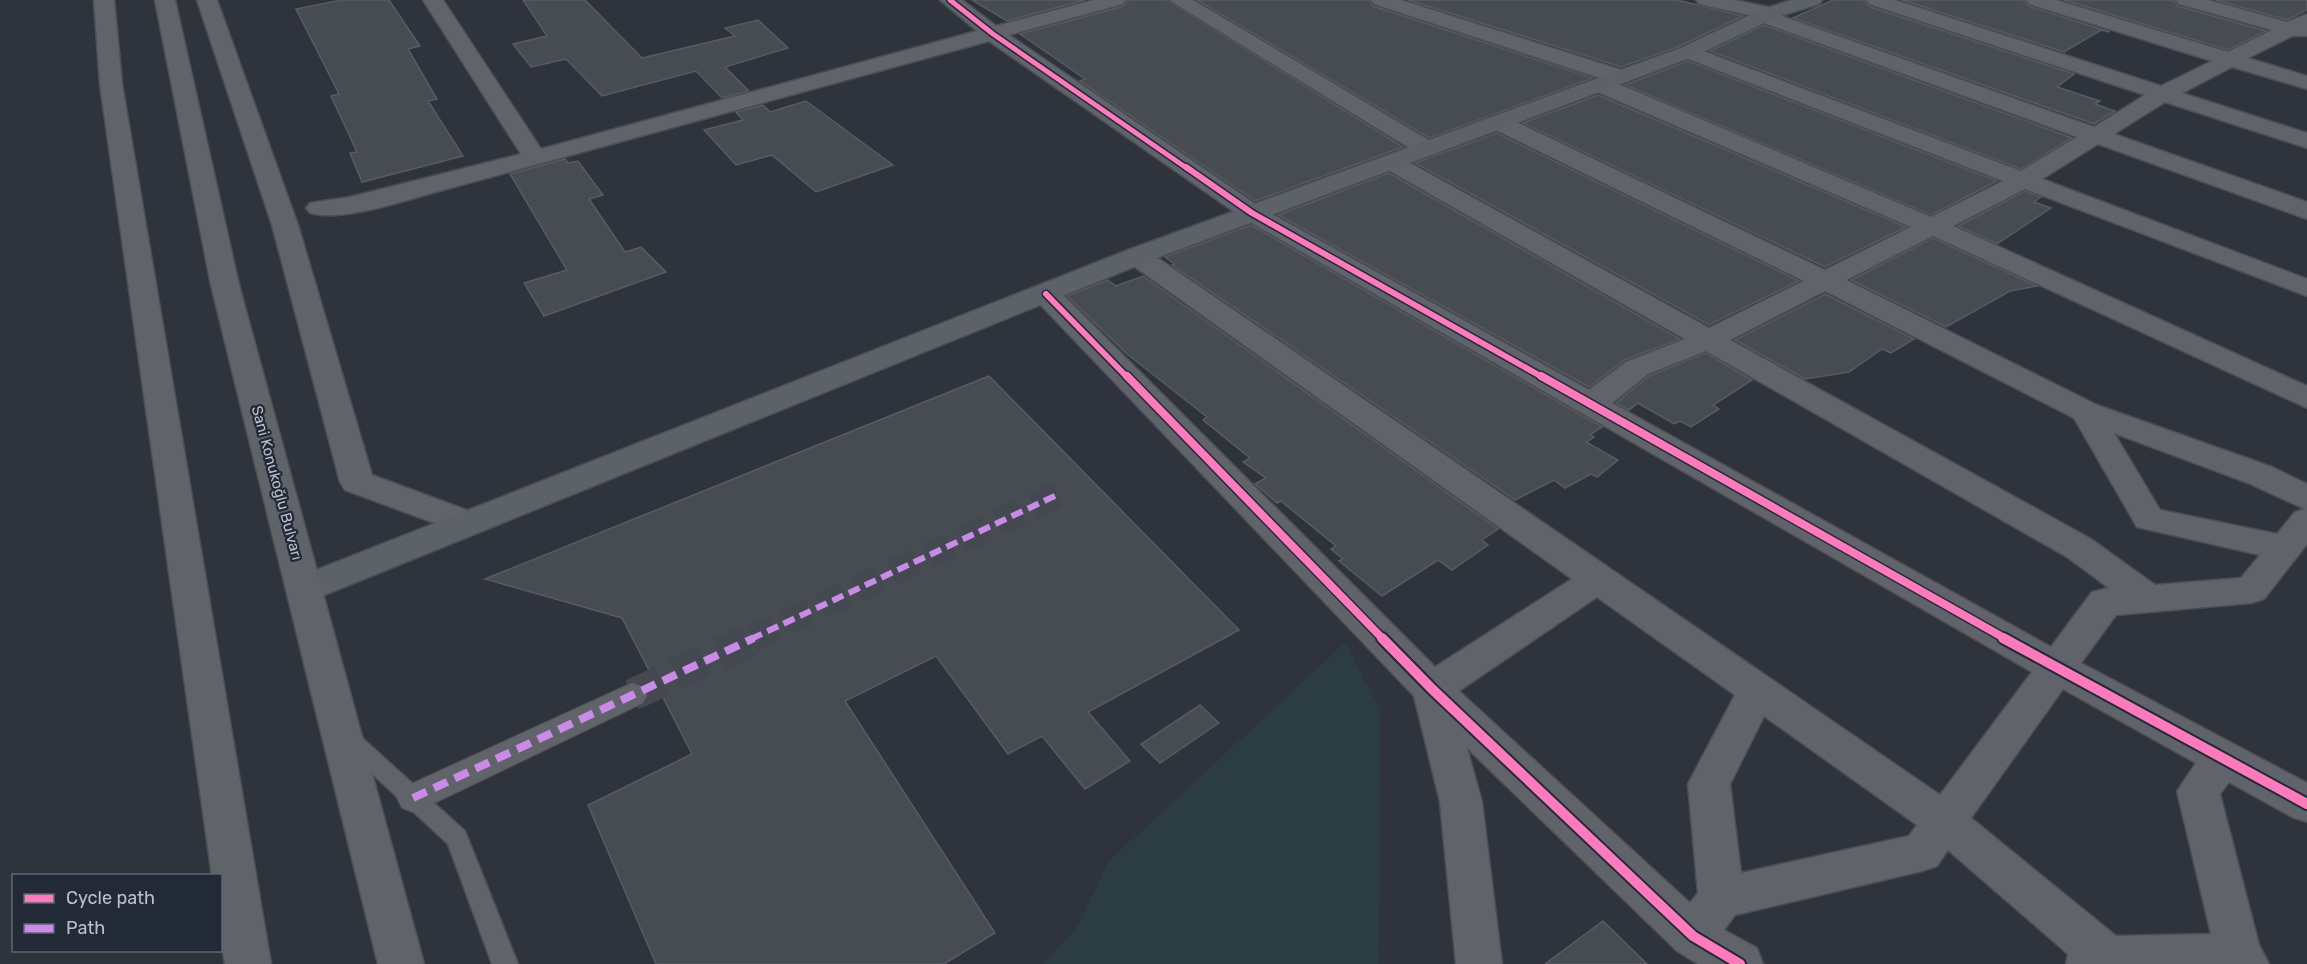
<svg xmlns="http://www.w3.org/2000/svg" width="2307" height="964" viewBox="0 0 2307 964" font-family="Rubik,sans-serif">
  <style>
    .green { fill: #2c3d42 }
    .building { fill: #474b52; stroke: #585b63; stroke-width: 1.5 }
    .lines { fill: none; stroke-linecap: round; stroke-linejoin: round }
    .pedestrian-tunnel-far1 { stroke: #444851; stroke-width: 26; stroke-dasharray: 26 13; stroke-linecap: butt }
    .pedestrian-tunnel { stroke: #444851; stroke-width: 32; stroke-dasharray: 32 16; stroke-linecap: butt }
    .service-casing { stroke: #4b4e55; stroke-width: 3 }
    .pedestrian-casing { stroke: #4b4e55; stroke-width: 2 }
    .minor-casing { stroke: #4b4e55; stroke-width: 3 }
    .tertiary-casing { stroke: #4b4e55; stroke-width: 3 }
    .secondary-casing { stroke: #4b4e55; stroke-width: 3 }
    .trunk-casing { stroke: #4c5057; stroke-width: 3 }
    .service { fill: #60636a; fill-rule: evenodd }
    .pedestrian { fill: #60636a; fill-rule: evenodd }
    .minor { fill: #60636a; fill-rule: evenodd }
    .tertiary { fill: #60636a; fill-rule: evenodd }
    .secondary { fill: #5d6168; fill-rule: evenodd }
    .trunk { fill: #606367; fill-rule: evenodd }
    .quiet-far1 { stroke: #ca8be6; stroke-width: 6; stroke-dasharray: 12 6; stroke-linecap: butt }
    .quiet { stroke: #ca8be6; stroke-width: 8; stroke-dasharray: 15 8; stroke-linecap: butt }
    .cycleway-far3-casing { stroke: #222937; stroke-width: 8 }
    .cycleway-far2-casing { stroke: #222937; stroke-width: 9 }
    .cycleway-far1-casing { stroke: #222937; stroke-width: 11 }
    .cycleway-casing { stroke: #222937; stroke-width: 14 }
    .cycleway-far3 { stroke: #fd7abc; stroke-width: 5 }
    .cycleway-far2 { stroke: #fd7abc; stroke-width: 6 }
    .cycleway-far1 { stroke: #fd7abc; stroke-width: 8 }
    .cycleway { stroke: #fd7abc; stroke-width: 10 }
    .labels { text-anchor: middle; stroke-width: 4.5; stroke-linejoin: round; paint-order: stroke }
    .street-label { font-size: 15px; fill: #bbc0cb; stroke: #222937 }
  </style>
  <rect width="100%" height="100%" fill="#2f333c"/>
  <polygon class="green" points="1345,643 1380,709 1379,964 1043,964 1078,926 1109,861"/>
  <g class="building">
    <polygon points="342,0 389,0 420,46 408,49 437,99 428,101 463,156 362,182 350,153 357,152 331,96 339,94 296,9"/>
    <polygon points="523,0 585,0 642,58 735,36 725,28 758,20 788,48 725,67 749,91 722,98 696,71 602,96 566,59 531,67 513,44 547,36"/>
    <polygon points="972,0 1085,0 1007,21"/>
    <polygon points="1128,0 1167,0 1403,147 1255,201 1080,81 1085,79 1020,34 1124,6"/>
    <polygon points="1197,0 1369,0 1373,6 1593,78 1429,138"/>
    <polygon points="1408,0 1677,0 1743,16 1680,46 1621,67"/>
    <polygon points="1833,0 1864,0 1868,6 2074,74 2057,87 2100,101 2095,104 2115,111 2094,124 1793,18"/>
    <polygon points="1902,0 2024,0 2028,6 2110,32 2101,30 2064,52"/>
    <polygon points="2064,0 2174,0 2178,6 2266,31 2228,50"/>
    <polygon points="2216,0 2307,0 2307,10 2287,20"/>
    <polygon points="1764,25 2072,138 2021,169 1710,51"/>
    <polygon points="1688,61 1997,181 1931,215 1625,85"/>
    <polygon points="1598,95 1906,227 1825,267 1523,123"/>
    <polygon points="806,101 893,165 816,192 772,155 736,165 704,130 743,120 736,112 763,105 770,112"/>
    <polygon points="1497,133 1799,281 1709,325 1415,163"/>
    <polygon points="565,159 568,163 578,161 603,195 589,199 625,252 641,247 666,272 544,316 524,283 567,270 510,174"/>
    <polygon points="1389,173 1680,339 1625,360 1589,387 1278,215"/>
    <polygon points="2025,191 2041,197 2034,202 2051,208 1997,244 1958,226"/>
    <polygon points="1251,225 1602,427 1590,435 1594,437 1586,442 1618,460 1597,477 1591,474 1565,488 1554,480 1515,500 1172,265 1174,264 1165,257"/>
    <polygon points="1933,238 2037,286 2010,291 1946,327 1851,280"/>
    <polygon points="1143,276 1498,529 1482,540 1488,545 1452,570 1438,560 1382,596 1339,561 1343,559 1331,549 1336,546 1281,501 1277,503 1255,484 1266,478 1243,462 1250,458 1203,420 1207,417 1127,354 1067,296 1108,280 1116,286"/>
    <polygon points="1825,294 1914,339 1891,353 1882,349 1849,372 1805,379 1735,340"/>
    <polygon points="1706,353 1752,380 1713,405 1719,409 1691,427 1680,421 1674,424 1638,403 1629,410 1616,403 1649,376"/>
    <polygon points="989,376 1239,630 1088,712 1130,761 1085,789 1042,736 1008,754 936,656 845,701 995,933 944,964 656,964 588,805 692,754 622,618 485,579"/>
    <polygon points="1200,705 1219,723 1160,763 1141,744"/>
    <polygon points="1603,921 1647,964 1545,964"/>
  </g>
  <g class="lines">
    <polyline class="pedestrian-tunnel-far1" points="751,639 1059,494"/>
    <polyline class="pedestrian-tunnel" points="632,695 754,638"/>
    <g class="service-casing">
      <polygon id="service" points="350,731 358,734 465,831 518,964 492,964 448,844 342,746 339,740 342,734"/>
    </g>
    <g class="pedestrian-casing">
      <polygon id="pedestrian" points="632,683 643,687 647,695 643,703 424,808 413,812 402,808 397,798 402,788"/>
    </g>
    <g class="minor-casing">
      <g id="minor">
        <polygon points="197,0 217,0 298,225 372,475 480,515 485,523 480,531 468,535 456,531 345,490 340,482 272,225"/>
        <path d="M423,0H443L541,149L977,31L940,0H962L996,26L1094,0H1126L1123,4L1009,35L1261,208L1589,390L1626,362L1685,339L1383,167L1379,162L1383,157L1391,155L1399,157L1709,328L1804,281L1490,127L1487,122L1490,117H1506L1825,270L1911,227L1593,90L1590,85L1593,80H1609L1931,217L2003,181L1681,56L1678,52L1681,48H1695L2021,171L2077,137L1756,20L1753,16L1699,4L1696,0H1735L1777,9L1779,15L2094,127L2145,95L1869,4L1866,0H1895L2161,86L2212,61L2029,4L2026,0H2056L2228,52L2272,30L2179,4L2176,0H2208L2287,22L2307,14V36H2292L2248,58L2307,76V89L2232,67L2182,93L2307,133V148L2165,102L2114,134L2307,202V219L2098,144L2042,179L2307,279V296L2025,189L1953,226L2307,386V408L1933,236L1846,280L2097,405L2272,467L2307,484V544L2264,599L2251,603L2116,615L2081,663L2307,783V822L2292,817L2229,782L2220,794L2259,945L2269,964H2066L2068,954L1948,850L1937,866L1922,871L1735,915L1724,930L1757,948L1763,964H1698L1677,951L1467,748L1482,802L1502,964H1456L1440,802L1414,696L1036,300L1032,294L1036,288L1046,286L1056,288L1435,667L1572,579L1128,262L1124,256L1128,250L1137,248L1146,250L1940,795L2032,672L1243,218L989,41L436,192C402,201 344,222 310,213L306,208L310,203L350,197L521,154ZM1825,291L2074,418L2137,527L2260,555L2241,578L2155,585L2091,539L1730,340ZM1706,351L2067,557L2109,588L2092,592L2051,647L1612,403L1648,374ZM2114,433L2248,483L2305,509L2295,512L2277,534L2160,510ZM1597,597L1735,695L1688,784L1698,893L1690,903L1459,691ZM2063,689L2196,763L2177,791L2211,934L2116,936L1971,818ZM1764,716L1917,825L1909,836L1741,873L1730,784Z"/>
        <polygon points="1371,0 1401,0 1628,72 1631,77 1628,82 1612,82 1374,4"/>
      </g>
    </g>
    <g class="tertiary-casing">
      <polygon id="tertiary" points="1169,0 1193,0 1435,144 1439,149 1435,154 1419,154"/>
    </g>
    <g class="secondary-casing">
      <polygon id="secondary" points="1792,0 1822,0 1819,4 1777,17 1695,56 1146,262 317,598 304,602 291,598 286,589 291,580 1128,250 1681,48 1763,9"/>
    </g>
    <g class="trunk-casing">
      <g id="trunk">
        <polygon points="94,0 114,0 122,84 271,964 225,964 220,935 220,876 212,876 100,84"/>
        <polygon points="155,0 175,0 239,285 424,964 378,964 211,285"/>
      </g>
    </g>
    <use href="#service" class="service"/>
    <use href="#pedestrian" class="pedestrian"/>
    <use href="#minor" class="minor"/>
    <use href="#tertiary" class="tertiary"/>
    <use href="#secondary" class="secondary"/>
    <use href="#trunk" class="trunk"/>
    <polyline class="quiet-far1" points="751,639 1059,494"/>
    <polyline class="quiet" points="413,798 754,638"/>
    <g class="cycleway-far3-casing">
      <polyline id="cycleway-far3" points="950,0 993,34 1188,169"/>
    </g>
    <g class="cycleway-far2-casing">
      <g id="cycleway-far2">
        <polyline points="1186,167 1252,213 1544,378"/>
        <polyline points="1046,294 1128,378"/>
      </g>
    </g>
    <g class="cycleway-far1-casing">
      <g id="cycleway-far1">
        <polyline points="1127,376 1383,639"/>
        <polyline points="1541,376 2006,639"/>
      </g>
    </g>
    <g class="cycleway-casing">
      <g id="cycleway">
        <polyline points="1382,638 1432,689 1693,936 1740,964"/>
        <polyline points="2003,638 2307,804"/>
      </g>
    </g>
    <use href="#cycleway-far3" class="cycleway-far3"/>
    <use href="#cycleway-far2" class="cycleway-far2"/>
    <use href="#cycleway-far1" class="cycleway-far1"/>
    <use href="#cycleway" class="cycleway"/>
  </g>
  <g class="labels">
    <g class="street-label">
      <text transform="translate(277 483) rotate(75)" y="5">Sani Konukoğlu Bulvarı</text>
    </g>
  </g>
  <rect x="12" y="874" width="210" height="78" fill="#222937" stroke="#5f6572" stroke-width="1.5"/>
  <rect x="24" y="894" width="30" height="9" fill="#fd7abc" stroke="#5f6572" stroke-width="1.5"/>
  <text x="66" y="904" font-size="18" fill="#bbc0cb">Cycle path</text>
  <rect x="24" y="924" width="30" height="9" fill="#ca8be6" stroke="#5f6572" stroke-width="1.5"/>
  <text x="66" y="934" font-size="18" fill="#bbc0cb">Path</text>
</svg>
